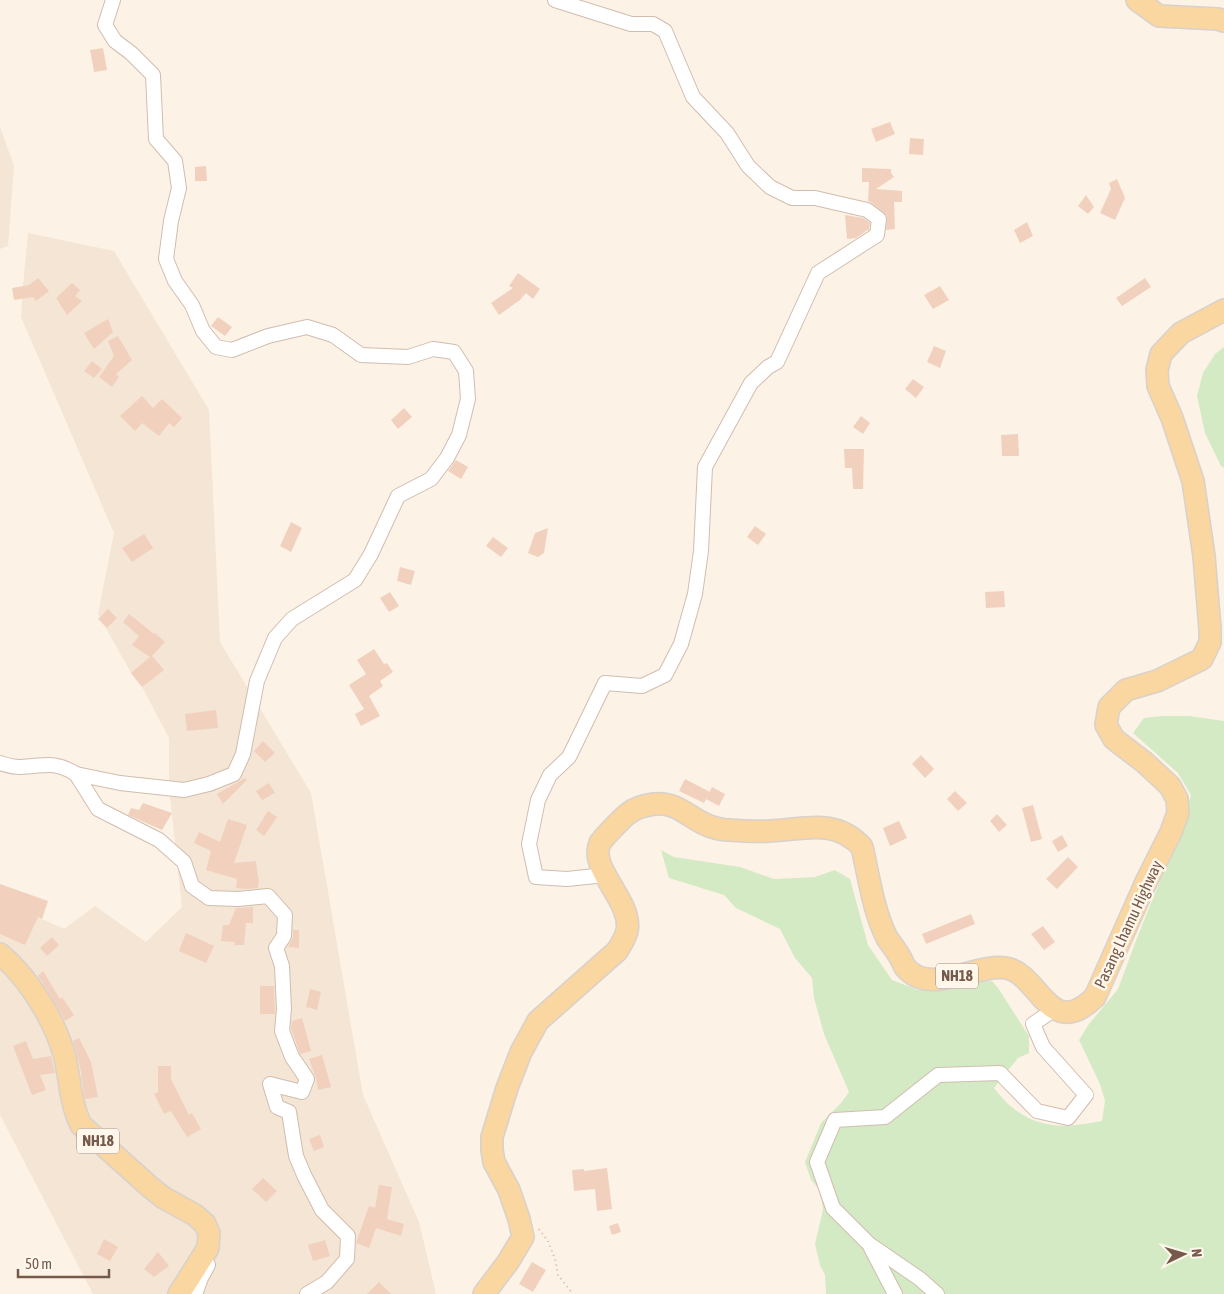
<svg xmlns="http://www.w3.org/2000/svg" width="1224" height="1294" viewBox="0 0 1224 1294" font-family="'Asap Condensed',sans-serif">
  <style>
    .residential { fill: #f4e5d4 }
    .green { fill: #d4eac4 }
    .building { fill: #f1d1be }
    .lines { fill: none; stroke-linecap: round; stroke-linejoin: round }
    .street-casing { stroke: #d0bdaf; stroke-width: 16 }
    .primary-casing { stroke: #d8d1cd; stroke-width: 24 }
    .path { stroke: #d6b4a1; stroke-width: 2; stroke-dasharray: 1 4; stroke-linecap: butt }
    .street { stroke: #fff; stroke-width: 14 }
    .primary { stroke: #fad6a0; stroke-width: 21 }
    .labels { text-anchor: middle; stroke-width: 5; stroke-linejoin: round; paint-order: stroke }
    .shield { fill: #fff7ec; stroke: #9e887b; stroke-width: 1 }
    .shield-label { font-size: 15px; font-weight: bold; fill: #75594b }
    .street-label { font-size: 16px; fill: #75594b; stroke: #fff7ec }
  </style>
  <rect width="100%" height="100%" fill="#fcf3e6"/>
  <g class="residential">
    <polygon points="0,127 14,166 8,246 0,249"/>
    <polygon points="28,233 114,251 209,410 220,642 311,793 363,1095 419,1222 436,1294 93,1294 0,1115 0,905 42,919 64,929 95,906 146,942 182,907 169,788 169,738 142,687 131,673 98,614 114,533 21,317 23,286"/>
  </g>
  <g class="green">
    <polygon points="1224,347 1224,468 1221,466 1205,433 1197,396 1203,373 1215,354"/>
    <path d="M1162,716H1189L1224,721V1294H826L825,1275L820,1265L815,1244L823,1210L820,1190L811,1180L805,1162L821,1123L841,1103L849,1092L824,1034L814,998L812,978L795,958L780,929L736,908L724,895L669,878L661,850L674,857L740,867L774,879L815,877L835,870L850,879L868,945L892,980L918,990H950L977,980L992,981L998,988L1029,1036V1053L1018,1058L994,1088C1000,1095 1006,1103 1013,1108C1042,1131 1068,1127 1102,1121L1105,1101L1100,1084L1079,1040L1089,1024L1118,989L1137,938L1181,828L1191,795L1178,773L1133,733L1144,718Z"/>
  </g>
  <g class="building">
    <polygon points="103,48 107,70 94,72 90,50"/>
    <polygon points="890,122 895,134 876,142 871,129"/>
    <polygon points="910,138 924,139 923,155 909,154"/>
    <polygon points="206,166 207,181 195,181 195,167"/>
    <polygon points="862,168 891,169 891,173 894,177 876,189 902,191 902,202 894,202 895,229 886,230 887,215 872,203 868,201 869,182 862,182"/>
    <polygon points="1117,179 1125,198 1115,220 1100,213 1111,189 1109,183"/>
    <polygon points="1086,195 1094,207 1088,214 1078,206"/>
    <polygon points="845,215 863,218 870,223 869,230 865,231 865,232 856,238 847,239"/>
    <polygon points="1027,222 1033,236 1020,243 1014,230"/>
    <polygon points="518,273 540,289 533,299 526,293 520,300 499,315 491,303 513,288 509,286"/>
    <polygon points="38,278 49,291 36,301 33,297 14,300 12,288 29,285"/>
    <polygon points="1145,278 1151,287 1122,306 1116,298"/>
    <polygon points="72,283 80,290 75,296 82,301 67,315 56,298"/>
    <polygon points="940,286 949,300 933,309 924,295"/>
    <polygon points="218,317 232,327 225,336 211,326"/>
    <polygon points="108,319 113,332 94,349 84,333"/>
    <polygon points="118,336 132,360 116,374 119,377 112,387 99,377 114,356 108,341"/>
    <polygon points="934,346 946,351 940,368 927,362"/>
    <polygon points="92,361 102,369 94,378 84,371"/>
    <polygon points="913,379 924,387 916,398 905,389"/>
    <polygon points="142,396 153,408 162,399 182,418 174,427 169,423 159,436 142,423 135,431 120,416"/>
    <polygon points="404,408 412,417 398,429 391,420"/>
    <polygon points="861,416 870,423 863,434 853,427"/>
    <polygon points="1018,434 1019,456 1002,456 1001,435"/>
    <polygon points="844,449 864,449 863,489 853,489 852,468 845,468"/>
    <polygon points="456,460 468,467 461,479 448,471"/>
    <polygon points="291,522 302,528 291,552 280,546"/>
    <polygon points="755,526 766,534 758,545 747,537"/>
    <polygon points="548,528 544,553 538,557 528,553 535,533"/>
    <polygon points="144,534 153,548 132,562 122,548"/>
    <polygon points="493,537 508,548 501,557 486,546"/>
    <polygon points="400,567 415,571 411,585 397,581"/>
    <polygon points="1004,591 1005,607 986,608 985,592"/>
    <polygon points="390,592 399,606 389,612 380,598"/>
    <polygon points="108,609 117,618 107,628 98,619"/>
    <polygon points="129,614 154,634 155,633 165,642 152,656 164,670 142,687 131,673 150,657 132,645 139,636 123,622"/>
    <polygon points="374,649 384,664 387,663 393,672 380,681 383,686 369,696 380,716 361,726 355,714 364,709 349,685 366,674 357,660"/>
    <polygon points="216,710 218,728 187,731 185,714"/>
    <polygon points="263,741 275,753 265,762 254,751"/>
    <polygon points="921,755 934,769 925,778 912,764"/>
    <polygon points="245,778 247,780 223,804 217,794"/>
    <polygon points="685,779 710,792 704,803 679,791"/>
    <polygon points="269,783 275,793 262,800 256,791"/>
    <polygon points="712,787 725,794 719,806 706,799"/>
    <polygon points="955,791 967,803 958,811 947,799"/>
    <polygon points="143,803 172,813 162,830 128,815 131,808 139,810"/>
    <polygon points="1033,805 1042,839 1031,842 1022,808"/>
    <polygon points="268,811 277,817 264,836 256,830"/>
    <polygon points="997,814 1007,825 999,832 990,821"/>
    <polygon points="228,819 247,825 234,863 256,861 258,878 259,878 258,888 245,889 236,888 237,879 206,870 211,851 194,843 199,832 220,842"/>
    <polygon points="899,821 907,838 890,846 883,828"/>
    <polygon points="1062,835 1068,846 1058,852 1052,841"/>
    <polygon points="1068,857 1078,867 1057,889 1046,879"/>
    <polygon points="0,884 48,901 42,919 38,917 25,945 0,934"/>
    <polygon points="253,907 253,923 246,923 244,945 234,945 235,942 221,941 223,925 229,925 236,908"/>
    <polygon points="971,914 975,924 926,944 922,934"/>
    <polygon points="1043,926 1055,942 1044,950 1031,934"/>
    <polygon points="293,930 299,930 299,948 288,947 293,937"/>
    <polygon points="186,933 214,946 206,963 179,951"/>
    <polygon points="52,937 59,945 47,956 40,948"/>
    <polygon points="43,971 60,999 62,997 74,1015 65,1021 49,993 38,976"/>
    <polygon points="260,986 274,986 275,1014 260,1014"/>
    <polygon points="310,989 321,992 317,1010 306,1007"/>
    <polygon points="302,1018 311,1051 300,1054 291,1028 292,1021"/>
    <polygon points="79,1038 91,1062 98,1097 85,1099 81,1075 82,1075 73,1041"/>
    <polygon points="26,1041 33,1059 51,1056 55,1073 40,1075 46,1090 32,1095 13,1046"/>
    <polygon points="322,1055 331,1087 318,1090 316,1078 309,1059"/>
    <polygon points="158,1066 171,1066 171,1079 189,1115 192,1113 201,1129 187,1137 171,1111 164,1114 154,1094 158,1092"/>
    <polygon points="320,1135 324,1147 314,1151 309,1139"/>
    <polygon points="607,1168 612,1209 597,1211 595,1189 574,1191 572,1170 584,1169 584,1171"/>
    <polygon points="263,1178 277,1191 266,1202 252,1189"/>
    <polygon points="379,1185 392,1187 387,1219 404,1224 401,1236 376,1228 369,1248 356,1243 369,1206 375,1208"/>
    <polygon points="618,1223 621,1232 612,1235 609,1226"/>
    <polygon points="104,1239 118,1247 110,1261 97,1254"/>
    <polygon points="325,1240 330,1256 313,1261 308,1245"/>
    <polygon points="158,1252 169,1266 154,1277 144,1269"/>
    <polygon points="532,1262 546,1270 533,1292 519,1284"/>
    <polygon points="379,1282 391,1294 367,1294"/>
  </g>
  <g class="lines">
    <g class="street-casing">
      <g id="street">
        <polyline points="113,0 105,25 115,41 131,53 153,75 156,139 175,161 179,188 171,221 166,259 175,281 192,305 203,331 216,347 232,350 268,336 307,327 333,335 361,355 408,357 433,349 454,352 466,371 468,399 459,435 447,458 431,479 398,496 371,554 355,580 292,619 275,638 257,681 243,754 234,774 209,784 184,790 120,783 76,774 98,809 159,840 184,862 192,886 209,898 238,899 268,896 285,915 284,936 276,948 282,966 284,1009 282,1031 292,1057 307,1079 302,1092 270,1084 277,1107 289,1112 296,1156 304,1175 322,1210 348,1236 347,1259 327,1282 307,1294"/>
        <polyline points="555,0 631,24 653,24 665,31 693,97 727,133 748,166 770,187 792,198 815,198 867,210 879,219 877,235 818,273 777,362 768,367 751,383 705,467 701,551 695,594 681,644 665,675 642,686 605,683 569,757 550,775 538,800 529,844 536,877 567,879 605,875"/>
        <path d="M0,763C6,765 14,767 20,767C44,766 54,760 76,774"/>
        <polyline points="872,1246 920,1279 937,1294"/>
        <polyline points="195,1294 201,1278 208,1265"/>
        <polyline points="895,1294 869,1244 833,1208 817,1162 835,1120 885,1117 938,1075 1000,1073 1037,1111 1068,1118 1086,1095 1043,1047 1033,1024 1055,1009"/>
      </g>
    </g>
    <g class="primary-casing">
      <g id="primary">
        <polyline points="1137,0 1159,16 1218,19 1224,21"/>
        <path d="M0,954C28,977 54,1019 64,1054C70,1077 70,1103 81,1125L150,1187L164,1198L195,1215L205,1224L209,1233L208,1248L179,1294"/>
        <path d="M484,1294L508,1262L523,1237L519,1219L509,1190L494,1162L492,1150V1137L507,1088L521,1052L538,1021L617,951C621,945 625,938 627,931C633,901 588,869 600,843C603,838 624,816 629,813C635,808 647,805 654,804C677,801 690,819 709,826C715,828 722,830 728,830C741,831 756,832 769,831C803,830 835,817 862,847C869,877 873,910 887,938C891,944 896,950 900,957C902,960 903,964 905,967C929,997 976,963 1006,968C1040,974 1049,1042 1095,997L1146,882L1171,832L1178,813L1177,799L1170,786L1144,762L1114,739L1106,725L1109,707L1126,690L1157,681L1202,659L1210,642V629L1204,556L1193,481L1172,418L1158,386L1157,370L1161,354L1181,333L1224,310"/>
      </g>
    </g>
    <polyline class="path" points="539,1229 548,1241 555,1259 558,1275 573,1294"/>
    <use href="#street" class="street"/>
    <use href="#primary" class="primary"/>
  </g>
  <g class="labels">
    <g class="shield">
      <rect x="936" y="963.5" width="42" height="25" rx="4"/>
      <rect x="77" y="1128.5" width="42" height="25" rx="4"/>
    </g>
    <g class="shield-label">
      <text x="957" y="981">NH18</text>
      <text x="98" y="1146">NH18</text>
    </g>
    <g class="street-label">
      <text transform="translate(1128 924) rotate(-65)" y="6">Pasang Lhamu Highway</text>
    </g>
  </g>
  <g transform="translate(1184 1254) rotate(85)" stroke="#fff7ec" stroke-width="4" paint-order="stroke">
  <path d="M0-4L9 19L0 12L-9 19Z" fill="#75594b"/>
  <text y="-8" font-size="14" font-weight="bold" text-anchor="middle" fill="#75594b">N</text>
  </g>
  <path d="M18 1269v8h91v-8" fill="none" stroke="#75594b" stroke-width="2.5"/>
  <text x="25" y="1269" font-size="15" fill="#75594b" stroke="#fff7ec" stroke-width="4" paint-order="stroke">50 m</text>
</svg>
